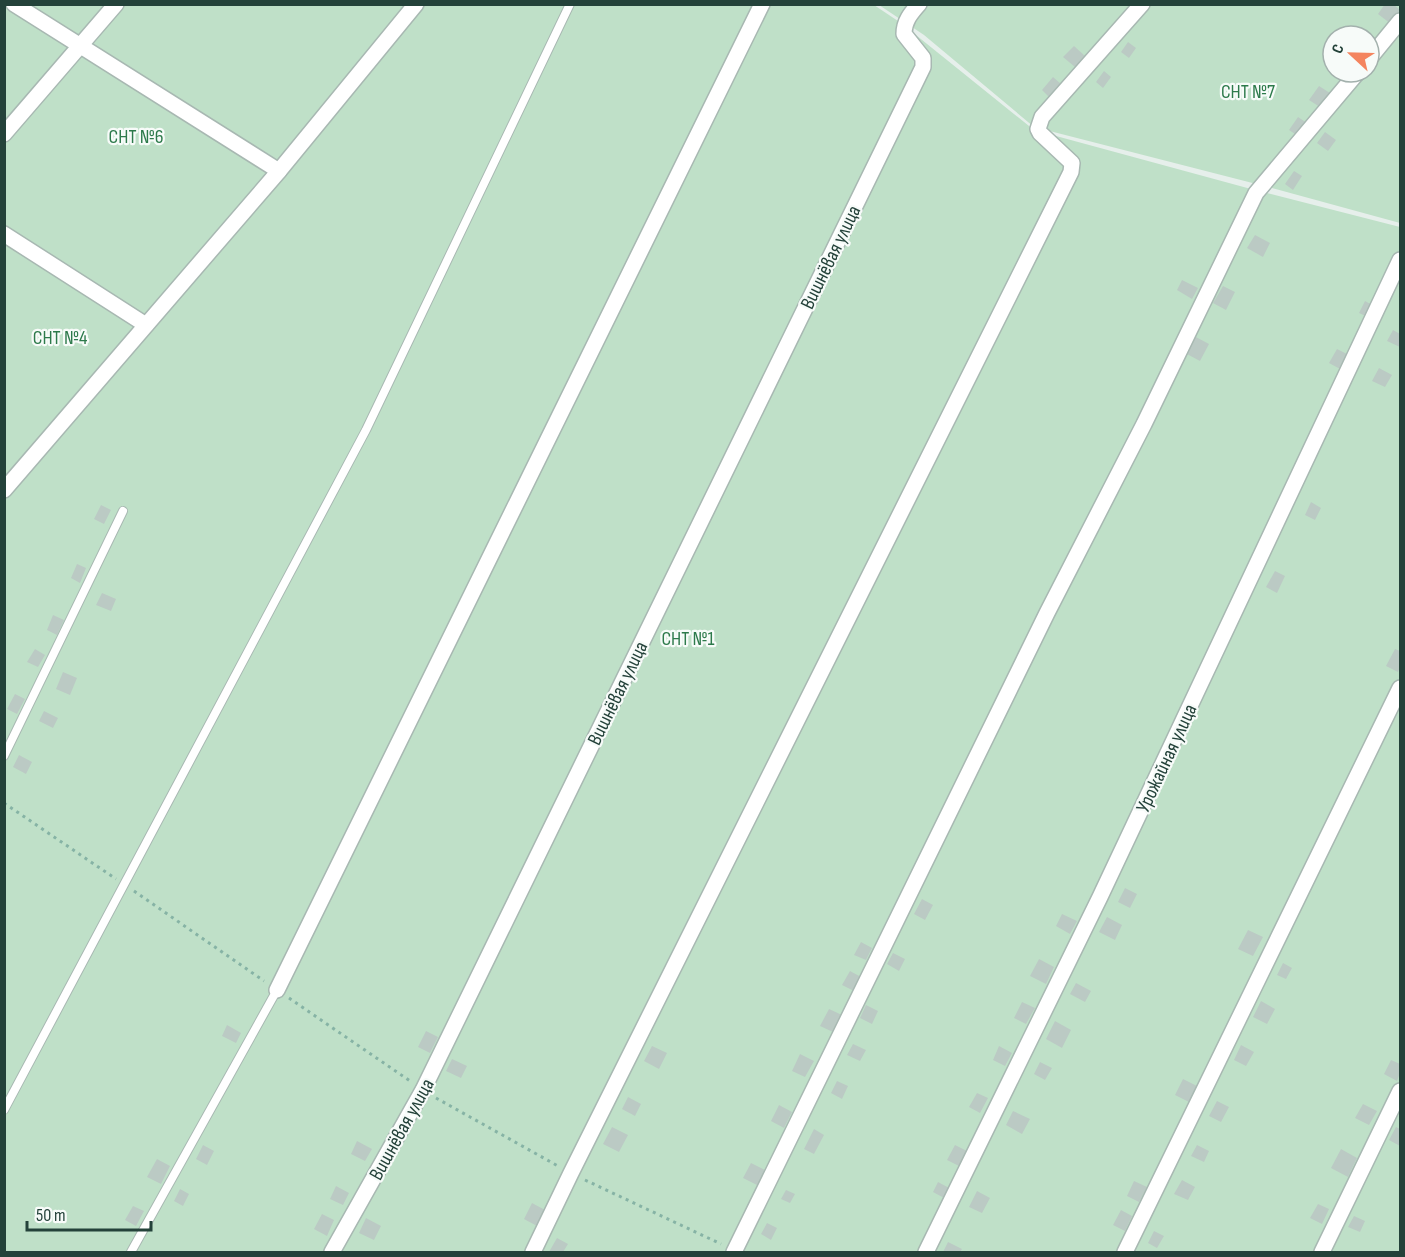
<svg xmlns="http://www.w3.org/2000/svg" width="1405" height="1257" viewBox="0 0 1405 1257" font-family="'Sofia Sans Condensed',sans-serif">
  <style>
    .garden { fill: #bfe0c8; fill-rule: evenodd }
    .building { fill: #bbcac4 }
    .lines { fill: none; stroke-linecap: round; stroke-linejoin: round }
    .lane-casing { stroke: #a8b8b2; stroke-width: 10 }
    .street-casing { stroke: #a8b8b2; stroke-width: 18 }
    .path { stroke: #86b3a5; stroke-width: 3; stroke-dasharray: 3 4.5; stroke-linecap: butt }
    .lane { stroke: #fff; stroke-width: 8 }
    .street { stroke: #fff; stroke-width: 15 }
    .labels { text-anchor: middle; stroke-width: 4.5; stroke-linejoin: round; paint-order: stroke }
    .park-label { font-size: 20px; fill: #2d7a4b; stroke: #f7fbf9 }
    .street-label { font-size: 20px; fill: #24423a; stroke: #f7fbf9 }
  </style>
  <rect width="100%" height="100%" fill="#e6efeb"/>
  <g class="garden">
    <polygon points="5,5 874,5 901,23 1034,130 1251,189 1400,227 1400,1252 5,1252"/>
    <path d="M879,5H1400V223L1272,188L1034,127L924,35ZM1333,36H1369V72H1333Z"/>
  </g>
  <g class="building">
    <polygon points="1385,4 1393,4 1400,10 1391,24 1378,14"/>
    <polygon points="1128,42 1136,48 1129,58 1121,52"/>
    <polygon points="1074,46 1085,56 1075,67 1063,57"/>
    <polygon points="1104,71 1111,77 1103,88 1096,82"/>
    <polygon points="1053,77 1061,84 1049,97 1042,90"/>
    <polygon points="1319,86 1333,95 1323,109 1309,100"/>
    <polygon points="1298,117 1310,125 1301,138 1289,130"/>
    <polygon points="1325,132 1336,140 1328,151 1317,143"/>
    <polygon points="1294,171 1302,176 1293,190 1285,184"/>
    <polygon points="1255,235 1270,243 1263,257 1247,248"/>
    <polygon points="1182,280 1198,288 1192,299 1177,290"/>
    <polygon points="1223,286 1235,292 1226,310 1213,303"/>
    <polygon points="1365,301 1376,307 1370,318 1359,313"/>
    <polygon points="1393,330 1400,334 1400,347 1387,341"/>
    <polygon points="1194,336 1209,344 1200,361 1185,353"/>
    <polygon points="1337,349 1349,355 1342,370 1329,363"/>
    <polygon points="1379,368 1392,375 1385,387 1372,381"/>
    <polygon points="1311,502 1321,508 1315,520 1305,515"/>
    <polygon points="101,505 111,510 104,524 94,519"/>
    <polygon points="77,564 86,568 80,583 71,578"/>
    <polygon points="1275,571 1285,576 1277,593 1266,587"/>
    <polygon points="102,593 116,599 111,611 96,605"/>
    <polygon points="53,615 64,620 57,635 47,630"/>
    <polygon points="35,649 45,655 38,667 27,662"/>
    <polygon points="1395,649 1400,651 1400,667 1398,672 1386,666"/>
    <polygon points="63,672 77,678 70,695 56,689"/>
    <polygon points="15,694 25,699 17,714 7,709"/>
    <polygon points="44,711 58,718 53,728 39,721"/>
    <polygon points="19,755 32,762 26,774 13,767"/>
    <polygon points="1125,888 1137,894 1130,908 1118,902"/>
    <polygon points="922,899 933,905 925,920 914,914"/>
    <polygon points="1062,914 1077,921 1070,934 1056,926"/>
    <polygon points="1107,917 1122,925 1115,940 1099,932"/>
    <polygon points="1248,930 1263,937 1253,956 1238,949"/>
    <polygon points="861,942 872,948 866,960 854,955"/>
    <polygon points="893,953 905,959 899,971 887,964"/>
    <polygon points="1039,959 1054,967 1046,984 1030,976"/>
    <polygon points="1283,963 1292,968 1286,979 1277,975"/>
    <polygon points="850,971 861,977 854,991 842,985"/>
    <polygon points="1076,983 1091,991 1085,1002 1070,994"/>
    <polygon points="1261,1001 1275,1009 1267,1024 1253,1017"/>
    <polygon points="1022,1002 1035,1008 1026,1024 1014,1018"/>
    <polygon points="866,1005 878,1011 872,1024 860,1018"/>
    <polygon points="829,1009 842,1015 833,1032 820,1026"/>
    <polygon points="1055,1021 1071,1030 1062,1048 1046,1039"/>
    <polygon points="227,1025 241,1033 236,1043 222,1036"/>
    <polygon points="426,1031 438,1037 430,1053 418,1047"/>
    <polygon points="853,1044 866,1050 860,1061 847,1055"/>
    <polygon points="1241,1045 1254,1052 1246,1066 1234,1060"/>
    <polygon points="652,1046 667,1053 659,1069 644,1061"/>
    <polygon points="999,1046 1012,1053 1005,1066 993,1060"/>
    <polygon points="800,1054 814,1061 805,1077 792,1071"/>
    <polygon points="452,1059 467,1066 461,1078 446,1071"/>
    <polygon points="1391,1060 1400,1064 1400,1073 1397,1081 1384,1074"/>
    <polygon points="1040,1062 1052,1068 1045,1080 1034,1074"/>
    <polygon points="1183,1079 1197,1086 1189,1102 1175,1095"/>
    <polygon points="837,1081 848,1086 842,1099 831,1093"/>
    <polygon points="977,1093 988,1098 980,1113 969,1107"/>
    <polygon points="628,1097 641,1104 635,1116 622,1109"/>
    <polygon points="1217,1101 1229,1107 1221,1122 1209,1116"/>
    <polygon points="1363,1104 1377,1111 1369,1125 1355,1118"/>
    <polygon points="779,1105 792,1112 784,1128 771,1121"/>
    <polygon points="1013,1111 1030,1119 1022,1134 1006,1125"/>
    <polygon points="612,1127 628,1135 619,1152 603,1144"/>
    <polygon points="1396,1127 1400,1129 1400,1146 1389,1140"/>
    <polygon points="814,1129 824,1135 814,1154 804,1149"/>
    <polygon points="357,1141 372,1149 365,1161 351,1154"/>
    <polygon points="203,1145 214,1151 207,1165 196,1159"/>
    <polygon points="955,1145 967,1151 959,1166 947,1160"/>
    <polygon points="1197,1145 1209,1151 1204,1162 1191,1156"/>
    <polygon points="1341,1149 1357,1158 1348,1177 1331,1168"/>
    <polygon points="157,1159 170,1166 161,1184 147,1177"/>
    <polygon points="751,1163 765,1170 757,1185 743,1178"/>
    <polygon points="1182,1180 1195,1187 1188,1200 1174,1194"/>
    <polygon points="1134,1181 1147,1187 1139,1202 1127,1196"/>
    <polygon points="938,1182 951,1189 946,1199 933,1192"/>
    <polygon points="336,1186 349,1193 343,1205 330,1199"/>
    <polygon points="180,1189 189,1194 183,1206 174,1201"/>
    <polygon points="786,1190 795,1194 790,1203 781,1199"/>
    <polygon points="977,1191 990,1198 982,1213 969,1207"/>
    <polygon points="532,1203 545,1210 537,1226 524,1219"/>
    <polygon points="1318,1204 1329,1209 1322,1224 1310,1218"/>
    <polygon points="133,1206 144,1211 136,1226 125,1220"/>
    <polygon points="1121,1210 1132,1216 1125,1231 1113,1225"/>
    <polygon points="322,1214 334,1220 327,1236 314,1229"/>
    <polygon points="1354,1216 1365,1221 1360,1232 1348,1227"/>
    <polygon points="366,1218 381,1226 374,1240 359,1233"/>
    <polygon points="767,1223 777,1228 771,1240 761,1234"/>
    <polygon points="1154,1231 1164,1236 1157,1248 1148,1243"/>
    <polygon points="557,1238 568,1244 563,1252 549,1252"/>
    <polygon points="948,1242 962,1249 960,1252 943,1252"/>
  </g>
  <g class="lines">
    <g class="lane-casing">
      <g id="lane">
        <polyline points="4,756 123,511"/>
        <polyline points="4,1110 366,430 570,4"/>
        <polyline points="131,1252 277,990"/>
      </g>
    </g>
    <g class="street-casing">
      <g id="street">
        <polyline points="14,4 279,171"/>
        <polyline points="1369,59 1400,21"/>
        <polyline points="4,134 116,4"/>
        <polyline points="4,234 146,325"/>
        <polyline points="4,490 279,171 416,4"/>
        <polyline points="277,990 762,4"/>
        <path d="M332,1252L423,1090L923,67V58L904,34C904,21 911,13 919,4"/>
        <polyline points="533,1252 571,1173 1071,172 1072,163 1040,133 1038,129 1042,117 1142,4"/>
        <polyline points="734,1252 1047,613 1144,424 1256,193 1358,72"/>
        <polyline points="926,1252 1100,897 1400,260"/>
        <polyline points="1125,1252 1400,688"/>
        <polyline points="1322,1252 1400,1091"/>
      </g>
    </g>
    <g class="path">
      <polyline points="4,803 116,879"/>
      <polyline points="134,891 264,981"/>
      <polyline points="289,998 410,1081"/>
      <polyline points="436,1098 558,1166"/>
      <polyline points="585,1180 721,1244"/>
    </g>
    <use href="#lane" class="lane"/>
    <use href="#street" class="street"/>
  </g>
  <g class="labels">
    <g class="park-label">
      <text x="1248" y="98">СНТ №7</text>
      <text x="136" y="143">СНТ №6</text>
      <text x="60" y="344">СНТ №4</text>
      <text x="688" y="645">СНТ №1</text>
    </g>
    <g class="street-label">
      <text transform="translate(830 257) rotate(-64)" y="7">Вишнёвая улица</text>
      <text transform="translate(617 693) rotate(-64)" y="7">Вишнёвая улица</text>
      <text transform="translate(1166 758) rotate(-65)" y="7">Урожайная улица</text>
      <text transform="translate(401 1129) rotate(-61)" y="7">Вишнёвая улица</text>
    </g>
  </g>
  <rect width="1405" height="1257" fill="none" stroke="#24423a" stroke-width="12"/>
  <g transform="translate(1351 54) rotate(292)"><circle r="28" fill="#f7fbf9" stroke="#a3b1ad" stroke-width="1.5"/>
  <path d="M0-4.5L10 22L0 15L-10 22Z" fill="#f4845f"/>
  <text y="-9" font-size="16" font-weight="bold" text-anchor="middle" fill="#24423a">С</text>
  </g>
  <path d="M27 1221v9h124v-9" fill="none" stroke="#24423a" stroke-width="3"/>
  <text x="36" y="1221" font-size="18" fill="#24423a" stroke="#f7fbf9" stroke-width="4.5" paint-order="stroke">50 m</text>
</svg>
